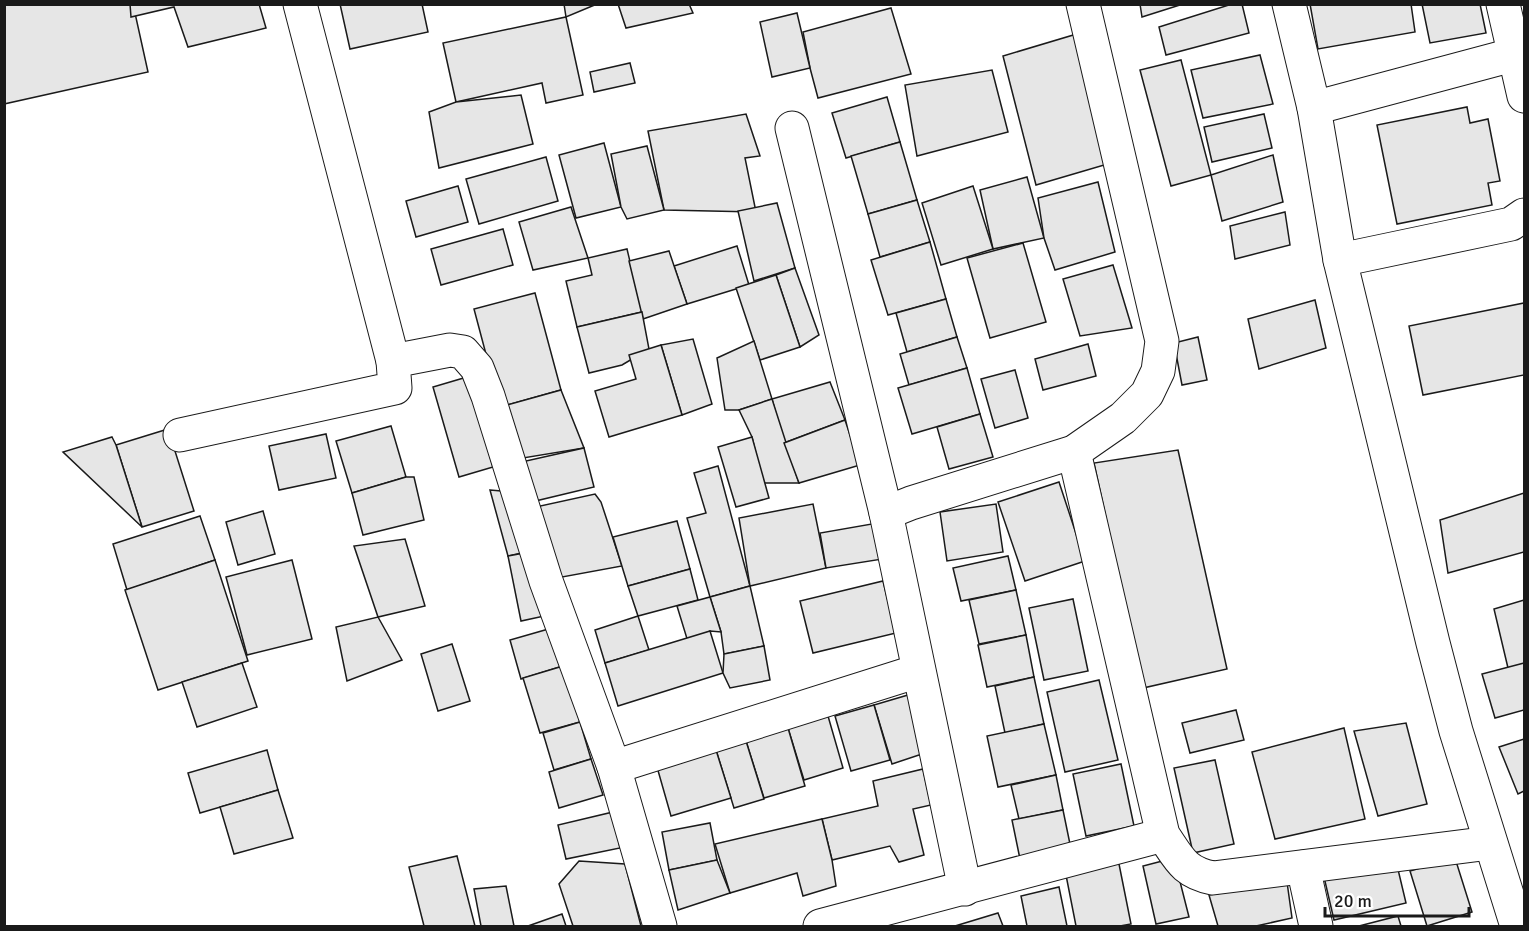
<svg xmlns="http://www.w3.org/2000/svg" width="1529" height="931" viewBox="0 0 1529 931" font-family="Signika,sans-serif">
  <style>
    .building { fill: #e6e6e6; stroke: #1a1a1a; stroke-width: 1.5 }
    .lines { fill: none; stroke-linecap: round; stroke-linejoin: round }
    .minor-casing { stroke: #1a1a1a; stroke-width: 35 }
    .minor { stroke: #fff; stroke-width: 33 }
  </style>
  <rect width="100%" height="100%" fill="#fff"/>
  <g class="building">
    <polygon points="4,4 133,4 148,72 4,104"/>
    <polygon points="130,4 259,4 266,28 188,47 174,7 131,17"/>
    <polygon points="340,4 422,4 428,32 350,49"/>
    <polygon points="564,4 597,4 566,17"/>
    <polygon points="618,4 689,4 693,13 626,28"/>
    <polygon points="1140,4 1183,4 1142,17"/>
    <polygon points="1232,4 1242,4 1249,33 1166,55 1159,27"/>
    <polygon points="1310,4 1411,4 1415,32 1318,49"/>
    <polygon points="1422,4 1480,4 1486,33 1430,43"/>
    <polygon points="891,8 911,74 818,98 810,68 803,32"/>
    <polygon points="797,13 810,68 772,77 760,22"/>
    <polygon points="566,17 583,95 546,103 542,83 456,102 443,43"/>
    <polygon points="1080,33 1111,163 1036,185 1003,56"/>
    <polygon points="1260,55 1273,104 1203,118 1191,70"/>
    <polygon points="1181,60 1211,175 1171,186 1140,70"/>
    <polygon points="630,63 635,83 594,92 590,72"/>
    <polygon points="992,70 1008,132 917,156 905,85"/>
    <polygon points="521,95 533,144 439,168 429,112 456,102"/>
    <polygon points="887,97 900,142 846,158 832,113"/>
    <polygon points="1467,107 1470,123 1488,119 1500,181 1488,183 1492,205 1397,224 1377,125"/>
    <polygon points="746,114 760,156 745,158 756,212 664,210 648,131"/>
    <polygon points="1264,114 1272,148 1212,162 1204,127"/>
    <polygon points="900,142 917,200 868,214 851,156"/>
    <polygon points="604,143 621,207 576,218 559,155"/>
    <polygon points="647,146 664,210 627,219 621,207 611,154"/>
    <polygon points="1273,155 1283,202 1222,221 1211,175"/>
    <polygon points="546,157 558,201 479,224 466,179"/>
    <polygon points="1027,177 1044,238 993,249 980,190"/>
    <polygon points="1098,182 1115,252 1055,270 1044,238 1038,198"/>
    <polygon points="458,186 468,222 416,237 406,201"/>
    <polygon points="973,186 993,249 941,265 922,203"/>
    <polygon points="917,200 930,242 880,257 868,214"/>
    <polygon points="777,203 795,268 754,281 738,211"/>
    <polygon points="571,207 588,258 533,270 519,222"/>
    <polygon points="1285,212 1290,245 1235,259 1230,226"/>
    <polygon points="503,229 513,265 441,285 431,249"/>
    <polygon points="930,242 946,299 888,315 871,260"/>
    <polygon points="1023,243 1046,322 990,338 967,258"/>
    <polygon points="737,246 749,285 687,304 674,266"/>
    <polygon points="627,249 642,312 577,327 566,281 592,275 588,258"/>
    <polygon points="669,251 687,304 643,319 629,261"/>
    <polygon points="1113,265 1132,328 1080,336 1063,279"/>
    <polygon points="795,268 819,335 800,347 776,275"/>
    <polygon points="776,275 800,347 760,360 736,288"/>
    <polygon points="535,293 561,390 500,407 474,309"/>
    <polygon points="946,299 957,337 907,352 896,313"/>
    <polygon points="1315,300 1326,348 1259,369 1248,319"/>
    <polygon points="1524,303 1524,375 1423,395 1409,326"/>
    <polygon points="642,312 649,349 622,365 589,373 577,327"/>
    <polygon points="957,337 967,368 909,385 900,354"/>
    <polygon points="1198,337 1207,380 1182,385 1174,343"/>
    <polygon points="693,339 712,404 682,415 661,345"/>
    <polygon points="754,341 772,399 739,410 725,410 717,358"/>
    <polygon points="1088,344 1096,376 1043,390 1035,359"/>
    <polygon points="661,345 682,415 609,437 595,391 636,379 629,355"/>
    <polygon points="967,368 980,414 912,434 898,388"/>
    <polygon points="1015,370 1028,418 995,428 981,379"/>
    <polygon points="467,377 493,467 459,477 433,387"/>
    <polygon points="830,382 845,420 784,443 772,399"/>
    <polygon points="561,390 584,448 517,459 500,407"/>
    <polygon points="772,399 799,483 763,483 752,437 739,410"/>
    <polygon points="980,414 993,457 949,469 937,427"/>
    <polygon points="845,420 860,465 799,483 784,443"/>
    <polygon points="391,426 406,477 352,493 336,441"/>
    <polygon points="168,429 194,511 142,527 116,445"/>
    <polygon points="326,434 336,478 279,490 269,446"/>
    <polygon points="112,437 116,445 142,527 63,452"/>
    <polygon points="752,437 769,498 736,507 718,447"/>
    <polygon points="584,448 594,487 527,503 517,463"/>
    <polygon points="1178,450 1227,669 1143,688 1094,463"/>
    <polygon points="718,466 750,586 710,597 687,518 706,513 694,473"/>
    <polygon points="406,477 414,477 424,520 363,535 352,493"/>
    <polygon points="1059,482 1085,561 1025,581 998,502"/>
    <polygon points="490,490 512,492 535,550 508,556"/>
    <polygon points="1524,493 1524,552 1448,573 1440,520"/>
    <polygon points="595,494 601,502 622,566 546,580 531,508"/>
    <polygon points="813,504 826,568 750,586 739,518"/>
    <polygon points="996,504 1003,552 947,561 940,512"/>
    <polygon points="263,511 275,554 238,565 226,522"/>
    <polygon points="200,516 215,560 127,590 113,544"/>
    <polygon points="677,521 690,569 628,586 613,537"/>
    <polygon points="883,522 889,558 826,568 820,533"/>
    <polygon points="405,539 425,606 378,617 354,546"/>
    <polygon points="535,551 549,615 521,621 508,556"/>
    <polygon points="1008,556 1016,590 961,601 953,568"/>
    <polygon points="215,560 248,661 158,690 125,590"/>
    <polygon points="292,560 312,639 247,655 226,577"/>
    <polygon points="690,569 698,600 638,616 628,586"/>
    <polygon points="883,581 896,633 813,653 800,601"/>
    <polygon points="750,586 764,646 724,654 721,632 710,597"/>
    <polygon points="1016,590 1026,635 979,644 969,600"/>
    <polygon points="710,597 721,632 710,631 688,642 677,606"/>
    <polygon points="1073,599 1088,671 1044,680 1029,608"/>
    <polygon points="1524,600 1524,664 1508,668 1494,609"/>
    <polygon points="638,616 649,650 605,663 595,630"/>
    <polygon points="378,617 402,660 347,681 336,627"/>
    <polygon points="552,628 563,666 521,679 510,640"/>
    <polygon points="710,631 723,673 618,706 605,663"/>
    <polygon points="1026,635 1034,677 987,687 978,645"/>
    <polygon points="452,644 470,701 438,711 421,654"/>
    <polygon points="764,646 770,680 730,688 723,673 724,654"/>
    <polygon points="242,663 257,707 197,727 182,682"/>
    <polygon points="1524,663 1524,710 1495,718 1482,674"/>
    <polygon points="563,666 580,722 540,733 523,678"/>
    <polygon points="1034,677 1044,724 1005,733 995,686"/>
    <polygon points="1099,680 1118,760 1065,772 1047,692"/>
    <polygon points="908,695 925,753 892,764 874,705"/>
    <polygon points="874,705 890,760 851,771 835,716"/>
    <polygon points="1236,710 1244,740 1190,753 1182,723"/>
    <polygon points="828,716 843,768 804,780 788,728"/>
    <polygon points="580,722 591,759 554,770 543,733"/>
    <polygon points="1406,723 1427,804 1378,816 1354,731"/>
    <polygon points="1044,724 1056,775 998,787 987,736"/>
    <polygon points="788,728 805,786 764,798 746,741"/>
    <polygon points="1344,728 1365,819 1275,839 1252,752"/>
    <polygon points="1524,739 1524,791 1518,794 1499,747"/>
    <polygon points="746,741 764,799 734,808 716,750"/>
    <polygon points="267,750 278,790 200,813 188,773"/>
    <polygon points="716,750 731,798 671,816 657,767"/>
    <polygon points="591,759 603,795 559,808 549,772"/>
    <polygon points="1215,760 1234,844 1193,853 1174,768"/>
    <polygon points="1121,764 1134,826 1086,836 1073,774"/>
    <polygon points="923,769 931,805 913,809 924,855 899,862 890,846 832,860 822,819 878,806 873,781"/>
    <polygon points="1056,775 1063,810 1019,819 1011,785"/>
    <polygon points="278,790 293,838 234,854 220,807"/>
    <polygon points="1063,810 1071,849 1020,859 1012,820"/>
    <polygon points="613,812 620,848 566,859 558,825"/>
    <polygon points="822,819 832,860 836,886 803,896 797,873 730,893 715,844"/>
    <polygon points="710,823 717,860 669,870 662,832"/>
    <polygon points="457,856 475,926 424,926 409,867"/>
    <polygon points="1174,858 1189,917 1156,924 1143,866"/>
    <polygon points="1455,858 1472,912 1427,926 1410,871"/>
    <polygon points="1118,859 1131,924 1120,926 1076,926 1065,870"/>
    <polygon points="717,860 730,893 678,910 669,870"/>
    <polygon points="579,861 625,864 641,926 573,926 559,884"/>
    <polygon points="1396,861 1406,903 1334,920 1324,877"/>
    <polygon points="1287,882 1292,918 1256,926 1218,926 1209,895"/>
    <polygon points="506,886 514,926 481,926 474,889"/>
    <polygon points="1059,887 1067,926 1027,926 1021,896"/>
    <polygon points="998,913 1003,926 955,926"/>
    <polygon points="562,914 566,926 528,926"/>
    <polygon points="1398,916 1401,926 1359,926"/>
  </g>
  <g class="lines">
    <g class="minor-casing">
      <g id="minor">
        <polyline points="300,4 393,361"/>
        <polyline points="1289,4 1314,108 1340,260 1433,643 1456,731 1517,926"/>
        <polyline points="1503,4 1524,96"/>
        <polyline points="1314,108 1516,54"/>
        <polyline points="792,128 886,513 965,889"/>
        <polyline points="1340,260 1511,224 1524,215"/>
        <polyline points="180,435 395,388 393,361 450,350 463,352 477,368 488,396 546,581 614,767 660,926"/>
        <path d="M1074,452L1163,835C1179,858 1183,872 1213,878L1490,843"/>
        <polyline points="886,513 911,503 1074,452 1123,418 1147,394 1158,371 1162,341 1083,4"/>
        <polyline points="614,767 918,671"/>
        <polyline points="1303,867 1316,926"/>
        <polyline points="820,926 1163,835"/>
      </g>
    </g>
    <use href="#minor" class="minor"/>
  </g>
  <rect width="1529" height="931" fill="none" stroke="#1a1a1a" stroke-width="12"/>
  <path d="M1325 907v9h144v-9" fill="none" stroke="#1a1a1a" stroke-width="3"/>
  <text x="1334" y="907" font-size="18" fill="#1a1a1a" stroke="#ffffff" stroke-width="4.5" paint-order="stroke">20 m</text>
</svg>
